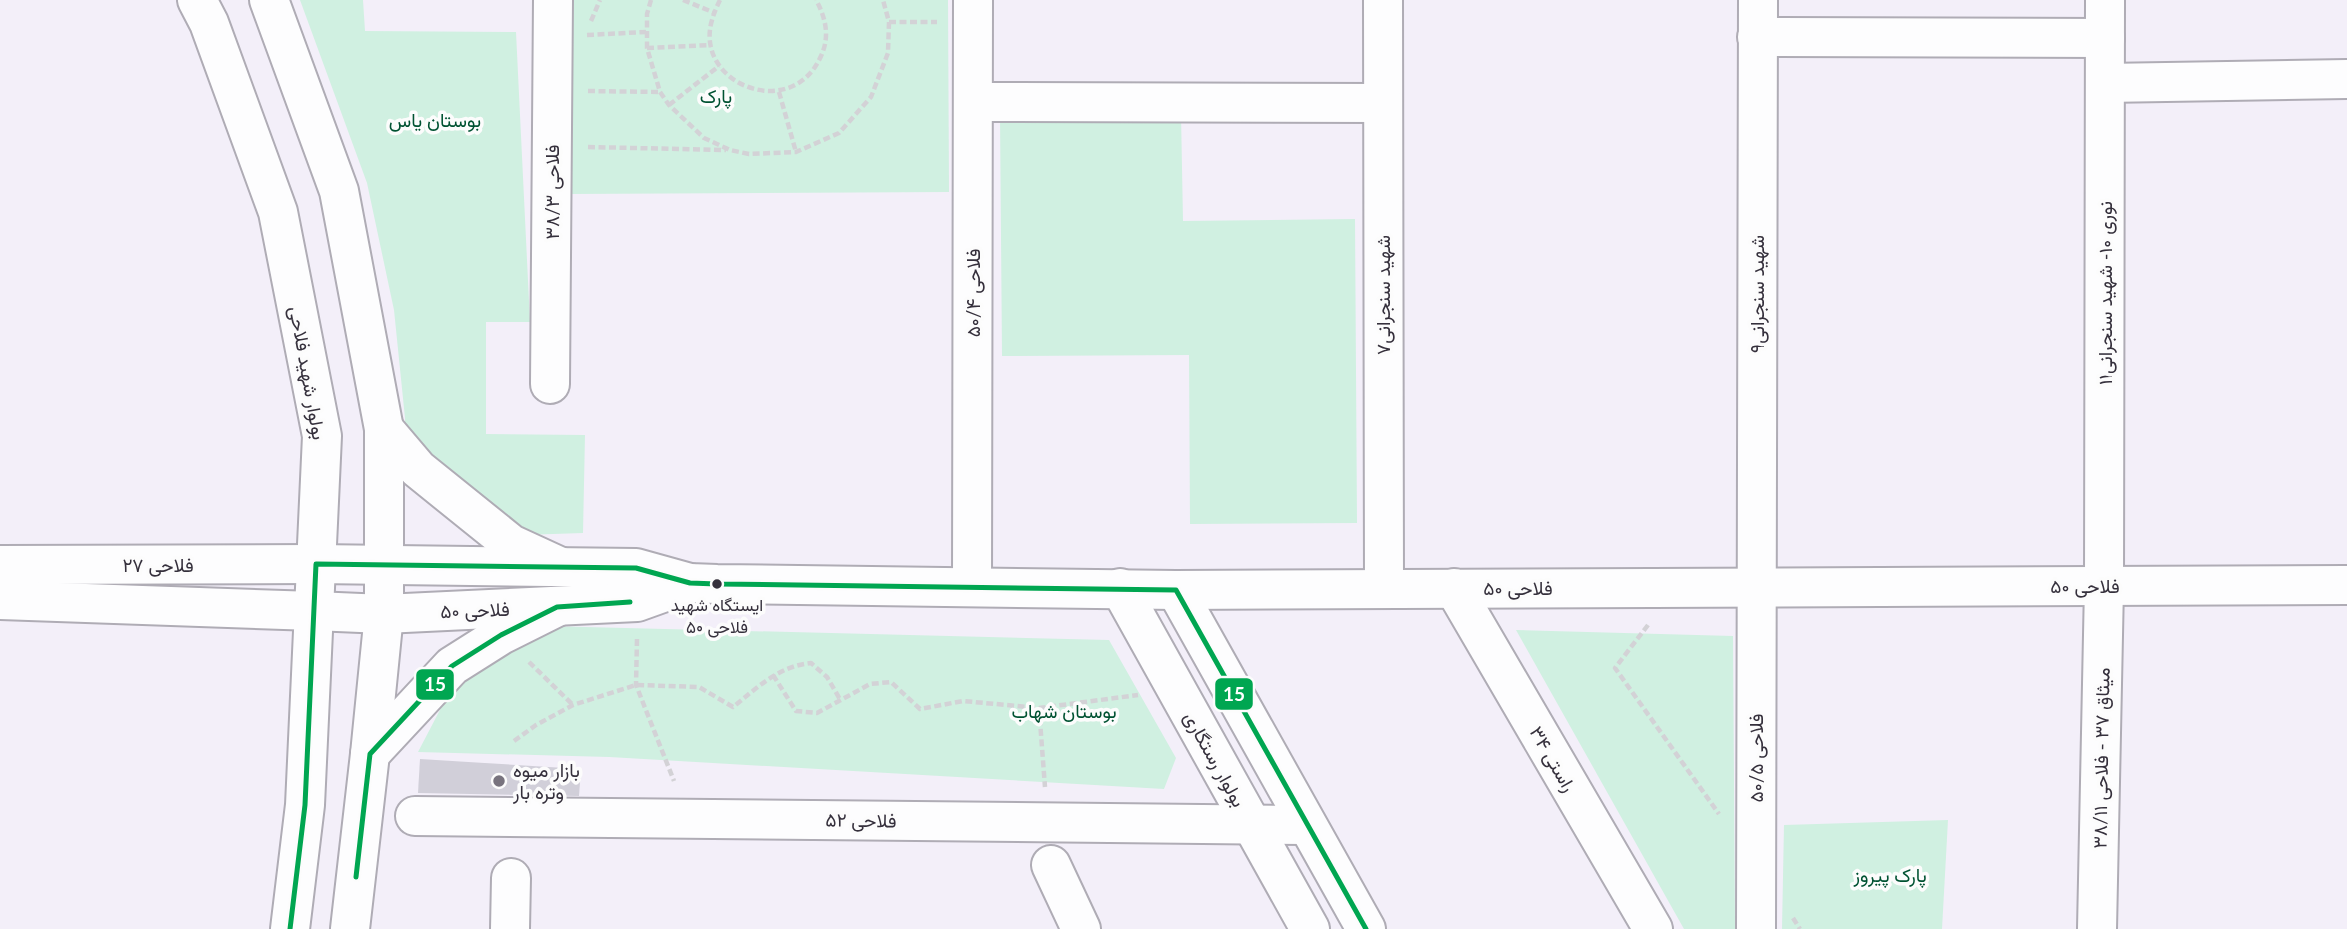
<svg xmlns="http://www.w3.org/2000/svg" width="2347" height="929" viewBox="0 0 2347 929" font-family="Lato,Vazirmatn,sans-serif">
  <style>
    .green { fill: #d0f0e1 }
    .building { fill: #d1cfd9 }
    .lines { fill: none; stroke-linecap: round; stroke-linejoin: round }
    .minor-casing { stroke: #afacb5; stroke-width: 42 }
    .tertiary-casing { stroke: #afacb5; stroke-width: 42 }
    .secondary-casing { stroke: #afacb5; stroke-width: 42 }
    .path { stroke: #d3d2d6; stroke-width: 4.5; stroke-dasharray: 7 3.5; stroke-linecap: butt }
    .minor { stroke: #fdfdfe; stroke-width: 38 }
    .tertiary { stroke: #fdfdfe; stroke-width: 38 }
    .secondary { stroke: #fdfdfe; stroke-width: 38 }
    .bus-1-casing { stroke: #fcfcfc; stroke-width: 10 }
    .bus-1 { stroke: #00a651; stroke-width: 5 }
    .bus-dot { fill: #35303c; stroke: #fcfcfc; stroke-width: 2.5 }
    .poi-dot { fill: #78737e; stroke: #fcfcfc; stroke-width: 2.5 }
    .labels { text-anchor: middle; stroke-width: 7; stroke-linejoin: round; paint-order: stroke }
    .bus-label { font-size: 17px; fill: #35303c; stroke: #fcfcfc }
    .park-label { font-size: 19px; fill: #005232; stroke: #fcfcfc }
    .street-label { font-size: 19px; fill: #35303c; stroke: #fcfcfc }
    .poi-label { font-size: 19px; fill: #35303c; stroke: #fcfcfc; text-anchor: start }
    .line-badge { stroke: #fcfcfc; stroke-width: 2.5 }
    .badge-label { font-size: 19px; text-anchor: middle; font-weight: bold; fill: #fff }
  </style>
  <rect width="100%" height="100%" fill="#f3eff9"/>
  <g class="green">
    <polygon points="300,0 363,0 365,31 516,32 530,322 486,322 486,434 585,435 583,533 523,535 405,439 405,418 394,310 367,183"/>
    <polygon points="568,0 948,0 949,192 569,194"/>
    <polygon points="1181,114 1183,221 1355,219 1357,523 1190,524 1189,355 1002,356 1000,115"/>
    <polygon points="546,626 1109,640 1176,758 1164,789 609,757 418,752 454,683"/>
    <polygon points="1516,630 1733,636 1735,929 1684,929"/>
    <polygon points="1948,820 1942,929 1782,929 1784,825"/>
  </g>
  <polygon class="building" points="420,759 581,769 579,796 418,793"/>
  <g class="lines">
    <g class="minor-casing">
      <g id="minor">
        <polyline points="1383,0 1384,589"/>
        <polyline points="1757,37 2105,38"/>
        <polyline points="2105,83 2347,79"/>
        <polyline points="973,102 1383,103"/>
        <polyline points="550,384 553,0"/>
        <polyline points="0,565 316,564"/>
        <polyline points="972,587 973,0"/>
        <polyline points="1454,588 1653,929"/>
        <polyline points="0,600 314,611"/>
        <polyline points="415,816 1307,825"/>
        <polyline points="1051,865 1081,929"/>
        <polyline points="510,929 511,878"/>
        <polyline points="1756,929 1758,0"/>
        <polyline points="2097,929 2104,586 2105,0"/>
      </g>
    </g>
    <g class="tertiary-casing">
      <g id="tertiary">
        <polyline points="316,564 636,568 690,583 717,584 1176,590 2347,585"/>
        <polyline points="1120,588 1310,929"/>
        <polyline points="1176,590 1366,929"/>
        <polyline points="314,611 384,614 637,602 690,583"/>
      </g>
    </g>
    <g class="secondary-casing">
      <g id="secondary">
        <polyline points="197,0 209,23 278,212 322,436 305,805 290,929"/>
        <polyline points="269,0 339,191 384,429 384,614 370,754 350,929"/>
        <polyline points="384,429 418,469 511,544 561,567"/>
        <polyline points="370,754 452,666 501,635 557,607"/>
      </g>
    </g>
    <g class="path">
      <polyline points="651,0 647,14 647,48 660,92 669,105 704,138 730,150 749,154 796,152 839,133 871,97 888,53 889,22 883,0"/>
      <polyline points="683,0 715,13"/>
      <path d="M720,0C717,6 714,13 712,20C693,84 792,123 821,56C830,37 826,18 816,0"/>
      <polyline points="591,21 600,0"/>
      <polyline points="889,22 937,22"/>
      <polyline points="587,35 646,32"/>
      <polyline points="647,48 711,45"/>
      <polyline points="588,91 660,92"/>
      <polyline points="779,92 796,152"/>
      <polyline points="669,105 719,66"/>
      <polyline points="588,147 726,150"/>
      <polyline points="1648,625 1615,668 1719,814"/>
      <polyline points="637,639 636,685 674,781"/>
      <polyline points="529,662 573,705"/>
      <polyline points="773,675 796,711 817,713 870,684 891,682 920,709 963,701 1039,708 1138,695"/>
      <polyline points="1039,708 1045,787"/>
      <path d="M514,741L536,725L573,705L636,685L699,687L733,707C758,687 779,666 811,663L827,677L841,701"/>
      <polyline points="1793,918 1800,929"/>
    </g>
    <use href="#minor" class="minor"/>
    <use href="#tertiary" class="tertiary"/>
    <use href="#secondary" class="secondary"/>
    <g class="bus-1-casing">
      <g id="bus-1">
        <polyline points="356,877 370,754 452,666 501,635 557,607 630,602"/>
        <polyline points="290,929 305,805 316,564 636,568 690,583 717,584 1176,590 1366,929"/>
      </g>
    </g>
    <use href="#bus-1" class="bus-1"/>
  </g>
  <circle class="bus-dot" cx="717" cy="584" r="6"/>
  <circle class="poi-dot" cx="499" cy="781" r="7"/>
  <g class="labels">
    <g class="bus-label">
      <text x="717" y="611">ایستگاه شهید<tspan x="717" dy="22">فلاحی ۵۰</tspan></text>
    </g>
    <g class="park-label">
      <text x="716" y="103">پارک</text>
      <text x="435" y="127">بوستان یاس</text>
      <text x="1064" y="718">بوستان شهاب</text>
      <text x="1890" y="882">پارک پیروز</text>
    </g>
    <g class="street-label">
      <text transform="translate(552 192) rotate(-90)" y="7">فلاحی ۳۸/۳</text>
      <text transform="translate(973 293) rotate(-90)" y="7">فلاحی ۵۰/۴</text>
      <text transform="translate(2105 293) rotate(-90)" y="7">نوری ۱۰- شهید سنجرانی۱۱</text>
      <text transform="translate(1757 294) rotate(-90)" y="7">شهید سنجرانی۹</text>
      <text transform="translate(1383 295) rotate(-90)" y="7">شهید سنجرانی۷</text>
      <text transform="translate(308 373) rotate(80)" y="7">بولوار شهید فلاحی</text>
      <text x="158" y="572">فلاحی ۲۷</text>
      <text x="2085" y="593">فلاحی ۵۰</text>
      <text x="1518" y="595">فلاحی ۵۰</text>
      <text transform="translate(475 610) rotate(-2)" y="7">فلاحی ۵۰</text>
      <text transform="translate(1756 758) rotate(-90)" y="7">فلاحی ۵۰/۵</text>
      <text transform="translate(2101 758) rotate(-89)" y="7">میثاق ۳۷ - فلاحی ۳۸/۱۱</text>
      <text transform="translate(1215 759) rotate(61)" y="7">بولوار رستگاری</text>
      <text transform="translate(1553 759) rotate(60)" y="7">راستی ۳۴</text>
      <text transform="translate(861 820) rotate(1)" y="7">فلاحی ۵۲</text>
    </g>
    <g class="poi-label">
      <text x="513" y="777">بازار میوه<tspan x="513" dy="22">وتره بار</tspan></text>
    </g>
  </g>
  <g class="line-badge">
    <rect x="415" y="668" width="40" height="33" rx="7" fill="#00a651"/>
    <rect x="1214" y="677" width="40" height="34" rx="7" fill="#00a651"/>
  </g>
  <g class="badge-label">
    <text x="435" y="691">15</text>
    <text x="1234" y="701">15</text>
  </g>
</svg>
